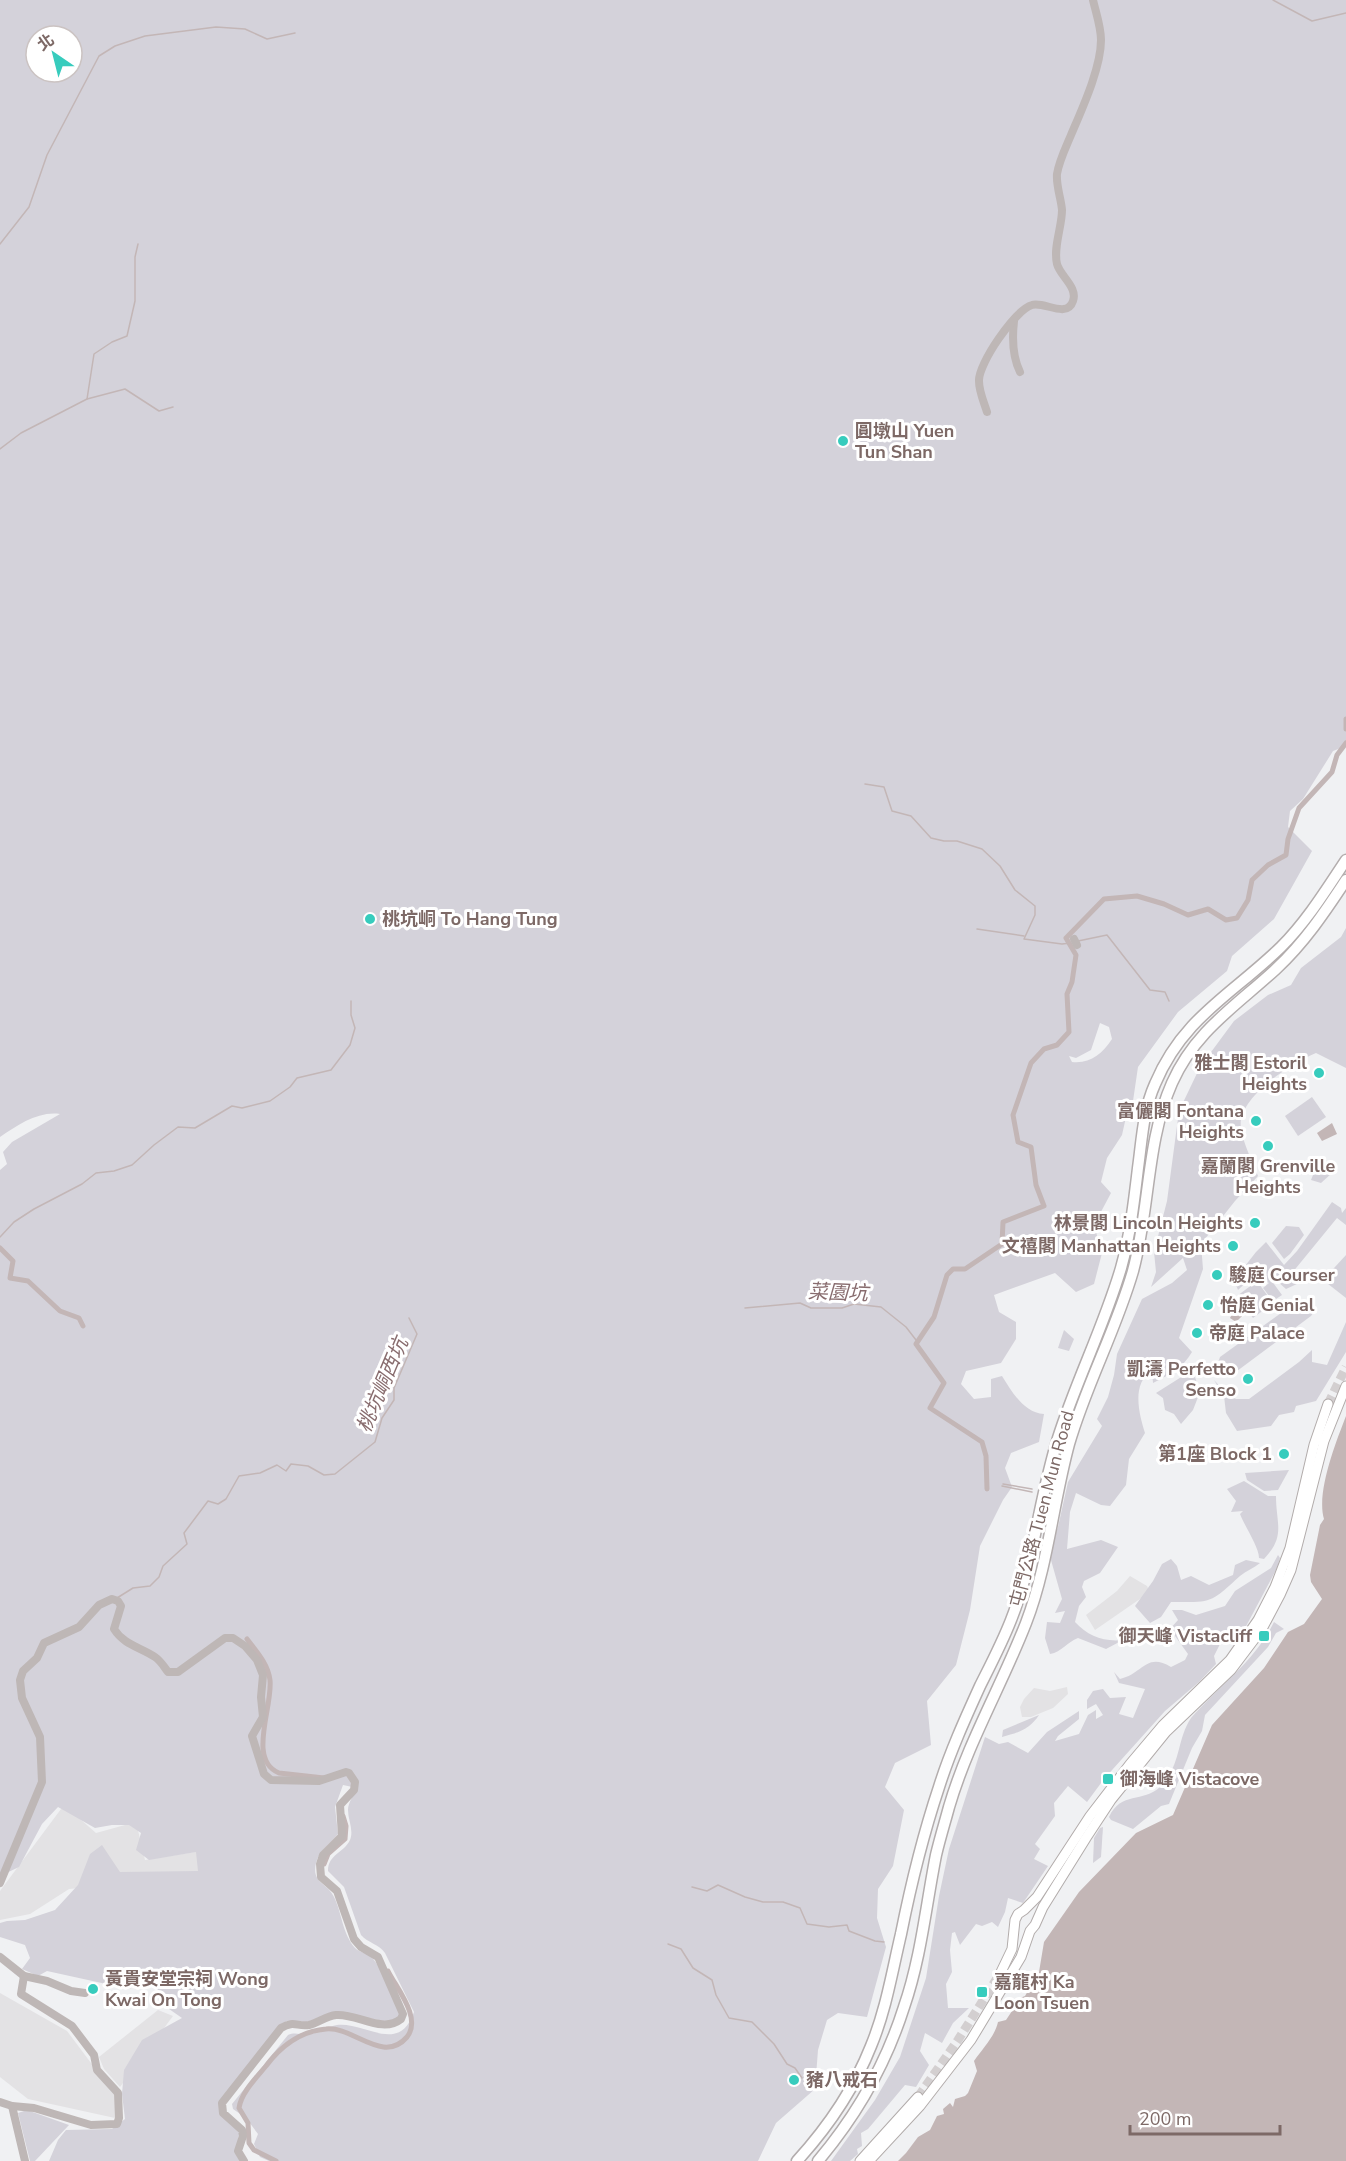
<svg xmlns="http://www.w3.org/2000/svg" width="1346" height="2161" viewBox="0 0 1346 2161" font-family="'Nunito Sans','Noto Sans TC',sans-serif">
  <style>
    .built { fill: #e3e2e4 }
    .green { fill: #d4d2da; fill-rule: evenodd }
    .water { fill: #c3b6b6 }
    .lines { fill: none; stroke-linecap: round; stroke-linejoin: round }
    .stream { stroke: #c3b6b6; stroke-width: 1.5 }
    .canal { stroke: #c3b6b6; stroke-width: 5 }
    .major-tunnel { stroke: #d3cfd0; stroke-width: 9; stroke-dasharray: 9 4.5; stroke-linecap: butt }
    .major-casing { stroke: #b2acab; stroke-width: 11 }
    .highway-casing { stroke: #b3adad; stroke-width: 13 }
    .minor { stroke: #beb7b6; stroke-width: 8 }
    .major { stroke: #fff; stroke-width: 9 }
    .highway { stroke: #fff; stroke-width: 10 }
    .poi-dot { fill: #37ccbd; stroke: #fff; stroke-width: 2 }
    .labels { text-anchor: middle; stroke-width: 6; stroke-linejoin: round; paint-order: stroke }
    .poi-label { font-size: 18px; font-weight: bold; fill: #7d6966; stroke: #fff; text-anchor: start }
    .street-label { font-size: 18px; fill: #7d6966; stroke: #fff }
    .water-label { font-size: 20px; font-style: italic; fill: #886c6e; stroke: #fff }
  </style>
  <rect width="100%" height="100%" fill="#f0f1f3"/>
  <g class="built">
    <polygon points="1130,1576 1147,1586 1150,1592 1095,1630 1086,1615 1117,1591"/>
    <polygon points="1067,1687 1068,1694 1053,1708 1031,1717 1022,1717 1020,1707 1024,1699 1034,1688 1050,1691"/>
    <polygon points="64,1805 96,1833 136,1822 145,1860 220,1848 200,1877 69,1889 30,1914 0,1920 0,1891"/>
    <polygon points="0,1993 67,2031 115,2095 115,2118 28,2099 0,2077"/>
    <polygon points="158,2010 173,2016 120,2087 104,2069 99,2057"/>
  </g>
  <g class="green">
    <path d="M0,0H1346V746L1333,751L1303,799L1290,811L1288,827L1312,851L1274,919L1232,956L1227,971L1178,1012L1138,1067L1133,1101L1126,1117L1122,1135L1107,1158L1101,1182L1111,1193L1094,1225L1102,1253L1094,1284L1076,1292L1055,1273L994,1295L999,1312L1016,1322V1339L1001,1363L966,1371L961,1384L974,1399L991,1397V1379L1002,1376C1012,1392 1024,1413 1044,1414L1039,1442L1011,1453L1005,1468L1012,1487L1003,1500L980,1546L970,1610L956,1665L927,1701L931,1745L895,1763L885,1787L904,1810L893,1866L878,1889L877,1918L886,1947L867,2017L838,2013L827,2020L818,2050L815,2089L776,2123L758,2161H269L260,2157L254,2144L258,2134L246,2118L233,2109L232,2104L288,2035C296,2031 302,2036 310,2034C319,2033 328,2026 337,2025C366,2022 399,2055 414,2012L385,1953C379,1944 368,1943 361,1935L344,1887L328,1871C328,1854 344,1853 350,1840C354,1830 348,1820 348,1810C348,1803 354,1794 357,1788L343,1785L335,1807L338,1834C330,1844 319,1850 316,1863C311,1883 328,1883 334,1897C342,1913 342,1933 355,1948C360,1953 370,1953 374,1960C386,1974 392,1997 400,2014L396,2020L383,2021L339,2012L307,2022L287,2021L279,2026L219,2102C219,2117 228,2122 239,2131C240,2143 231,2149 240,2161H49L58,2140L66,2130L112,2129L125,2119L122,2094L124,2070L142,2040L182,2018L159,2002L156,1979L129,1989L47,1971L38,1976L22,1969L30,1958L25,1945L0,1937V1923L7,1921L25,1920L55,1910L78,1885L90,1854L102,1845L120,1872L198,1871L196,1852L149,1860L136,1850L141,1833L129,1825H112L95,1828L58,1807L42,1824L19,1867L0,1876V1170L7,1164L3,1152L12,1142L60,1114C38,1111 18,1125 0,1137ZM36,36H72V72H36ZM1100,1023L1109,1027L1112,1039C1102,1054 1090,1064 1072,1062L1069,1056L1076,1058L1091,1050Z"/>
    <path d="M1346,928V1068L1316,1053C1292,1063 1236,1098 1241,1128C1243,1144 1253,1162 1258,1176L1235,1201L1201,1244L1203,1269L1179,1338L1192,1352C1183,1368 1169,1375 1153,1383L1152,1371C1131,1383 1139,1414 1145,1433L1129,1459L1126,1485L1110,1506L1101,1505L1076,1493L1070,1512L1067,1549L1101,1540L1118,1547L1100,1573L1084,1581L1082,1587L1086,1597L1079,1606L1075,1622C1088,1636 1103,1642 1123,1640L1106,1649L1078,1638C1067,1642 1062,1652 1050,1654L1045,1638L1047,1622L1060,1623L1065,1611L1055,1613L1062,1599L1049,1553L1058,1527L1068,1482L1102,1426L1097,1419L1108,1397L1114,1375L1117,1354L1142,1299L1172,1283L1187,1270L1183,1258L1151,1287L1156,1272L1154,1252L1167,1201L1179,1111L1200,1067L1234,1021L1268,995L1291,985L1301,968L1341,937Z"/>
    <polygon points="1312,1097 1326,1117 1298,1136 1285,1116"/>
    <polygon points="1327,1161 1333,1165 1332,1173 1321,1183 1311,1180 1315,1170"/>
    <path d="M1332,1202L1341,1208L1342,1213L1346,1208V1225L1337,1218L1292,1273L1299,1283L1286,1289L1278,1282L1274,1284L1282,1295L1273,1301L1263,1288L1269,1283C1253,1274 1251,1279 1238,1290L1234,1280L1256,1252L1266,1242L1284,1265L1297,1251Z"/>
    <polygon points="1286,1226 1299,1227 1304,1235 1290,1254 1284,1259 1272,1243"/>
    <polygon points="1346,1255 1346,1298 1323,1280"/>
    <polygon points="1257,1281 1273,1303 1253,1318 1237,1296"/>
    <polygon points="1299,1300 1308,1300 1315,1310 1311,1316 1233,1374 1226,1374 1218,1363 1220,1357"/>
    <polygon points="1346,1322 1346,1352 1316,1401 1296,1406 1294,1412 1279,1415 1271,1426 1237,1431 1226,1413 1224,1396 1214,1380 1228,1395 1236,1399 1249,1399 1299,1362 1312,1350 1312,1362 1327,1365"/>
    <polygon points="1064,1330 1074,1339 1069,1351 1058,1348"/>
    <polygon points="1194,1369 1202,1376 1195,1377 1200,1392 1193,1410 1181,1424 1174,1414 1165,1410 1163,1398 1156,1393"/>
    <polygon points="1289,1470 1278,1490 1264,1491 1247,1480 1245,1473"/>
    <path d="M1244,1481L1268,1496H1276C1276,1524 1286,1536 1264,1559L1259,1558C1259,1547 1245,1527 1240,1514L1243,1511L1231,1512L1236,1501L1227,1489Z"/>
    <path d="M1278,1555L1280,1558L1277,1568L1244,1630L1238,1639L1221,1642L1214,1656L1216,1664L1199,1682L1165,1711L1104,1779L1087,1802L1068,1786L1054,1803L1055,1816L1035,1844L1040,1849L1034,1859L1048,1866L1023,1903L1008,1898L1005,1912L998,1927L992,1922L982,1926L976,1924L960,1945L955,1932L952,1933L950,1950L952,1972L946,1984L948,2008H969L953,2023L942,2043L925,2033L920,2051L929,2065L916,2087L905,2085L868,2129L861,2133L862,2146L857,2149L858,2154L850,2161H831L875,2100L900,2057L926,1978L939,1896L949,1849L985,1737L999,1744L1008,1742L1028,1753L1047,1732L1079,1711V1719L1058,1736L1055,1741L1079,1734L1088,1715L1096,1710V1719L1103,1715L1096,1704L1087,1709V1700L1093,1691L1103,1689L1110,1698L1126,1697L1119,1714L1133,1718L1145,1689L1119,1683L1114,1672L1120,1679C1143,1674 1146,1652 1171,1667L1185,1660L1188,1654L1170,1629L1178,1620L1172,1610H1182L1196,1615L1225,1606L1235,1591L1271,1568Z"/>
    <path d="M1171,1559L1177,1566L1181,1580L1191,1576L1209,1585L1233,1575L1235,1565L1246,1560L1260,1563C1254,1568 1246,1571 1240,1576C1209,1604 1213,1602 1171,1602L1161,1617L1150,1623L1135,1606L1153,1581L1162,1564Z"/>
    <path d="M1274,1622L1284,1629L1276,1633L1268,1647L1205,1715L1202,1731L1192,1748L1169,1804L1161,1806L1133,1829L1111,1820L1109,1817C1121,1791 1143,1803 1160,1787C1182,1764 1176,1741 1191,1718C1219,1686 1255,1661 1274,1622Z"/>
    <path d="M1039,1715C1030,1729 1018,1733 1002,1737L1003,1730Z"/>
    <polygon points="1103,1827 1101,1857 1093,1863 1094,1838 1100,1828"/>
    <polygon points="27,2110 69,2125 35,2161 30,2161 18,2113"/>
  </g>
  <g class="water">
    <polygon points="1332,1123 1337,1134 1322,1141 1317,1133"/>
    <polygon points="1235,1303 1238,1303 1245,1313 1236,1322 1230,1318 1233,1312 1231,1307"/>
    <path d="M1346,1416V2161H898L906,2153L918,2137L930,2130L937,2116L944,2114L943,2109L950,2103L953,2107L955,2099L965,2096L968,2093L977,2071L974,2061C983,2048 995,2036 998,2022L1006,2020L1012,2011L1015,2000L1025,1996L1039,1972L1044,1942L1079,1892L1136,1833L1173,1815L1212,1725L1264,1668L1288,1632L1304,1624L1322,1599L1311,1582L1310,1575L1320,1525L1324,1519C1316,1492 1336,1442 1346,1416Z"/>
  </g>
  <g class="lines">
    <g class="stream">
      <polyline points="1273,0 1312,21 1346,13"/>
      <polyline points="0,244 29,207 47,155 99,56 115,46 145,36 216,27 245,29 267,39 295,33"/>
      <polyline points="87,399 94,354 112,342 127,336 135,301 135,257 138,244"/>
      <polyline points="0,449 21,433 87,399 125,389 159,411 173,407"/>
      <polyline points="865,784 884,787 892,811 911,816 931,838 944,841 957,841 982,849 1000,866 1015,890 1035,906 1035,915 1024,939 1062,944 1071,943"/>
      <polyline points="977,929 1024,936"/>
      <polyline points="1078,941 1107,935 1150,990 1165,992 1169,1001"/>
      <polyline points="0,1237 14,1222 34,1209 82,1184 96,1173 114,1171 132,1165 154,1145 178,1127 195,1128 232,1106 242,1108 270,1101 290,1087 297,1078 331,1070 350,1045 355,1028 351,1015 351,1001"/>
      <polyline points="745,1308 800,1303 811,1308 842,1308 854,1304 881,1307 906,1327 916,1340"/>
      <polyline points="1003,1484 1032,1489"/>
      <polyline points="1002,1486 1032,1492"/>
      <polyline points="117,1598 133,1588 150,1586 159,1577 163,1566 187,1544 184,1533 208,1501 218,1504 226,1499 239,1476 260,1473 277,1465 286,1471 291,1464 308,1466 324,1475 335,1474 375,1442 382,1418 394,1400 394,1388 417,1334 409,1318"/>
      <polyline points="692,1887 707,1891 718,1885 745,1897 763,1902 783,1902 800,1908 807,1924 829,1927 847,1925 849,1931 875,1941 884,1942"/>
      <polyline points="668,1944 681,1949 693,1968 712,1980 716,1995 729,2018 752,2022 774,2044 787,2064 795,2068 802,2078"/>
    </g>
    <g class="canal">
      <polyline points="1346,719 1346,729"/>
      <polyline points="0,1248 13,1261 10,1278 28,1281 60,1311 79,1318 83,1326"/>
      <polyline points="987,1489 986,1456 982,1442 930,1408 944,1383 916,1344 934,1317 947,1275 953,1269 965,1269 1002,1244 1003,1222 1044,1206 1036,1185 1031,1147 1018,1142 1013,1115 1031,1063 1044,1049 1057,1045 1069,1032 1067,994 1072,982 1076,955 1066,938 1104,899 1137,896 1164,904 1188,915 1208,909 1226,920 1237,918 1248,900 1252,880 1268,865 1286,855 1288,839 1299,808 1332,772 1337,755 1346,743"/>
      <path d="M247,1639C257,1652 268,1664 270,1680C273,1707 247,1760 279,1773L324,1778"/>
      <polyline points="324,1864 328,1854 345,1839 346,1826 343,1816"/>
      <path d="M276,2161L254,2150L249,2143L248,2123L239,2108C241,2093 256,2078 266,2066C281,2046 300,2031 326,2029C353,2026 383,2065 407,2037C422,2018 397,1989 388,1971"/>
    </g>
    <g class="major-tunnel">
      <polyline points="1328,1404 1346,1367"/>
      <polyline points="918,2097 958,2040 1001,1972"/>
    </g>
    <g class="major-casing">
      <g id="major">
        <polyline points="1001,1972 1012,1949 1015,1920 1018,1914 1024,1910 1037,1897 1090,1816 1130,1764 1163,1725 1230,1660 1258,1620 1275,1587 1290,1548 1314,1445 1328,1404"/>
        <polyline points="860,2161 918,2097"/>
        <polyline points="869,2161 920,2106 971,2040 1021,1957 1030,1931 1035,1925 1043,1907 1086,1838 1111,1800 1166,1732 1231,1670 1262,1629 1280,1595 1291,1570 1324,1441 1346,1386"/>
      </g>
    </g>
    <g class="highway-casing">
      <g id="highway">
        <path d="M797,2161C828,2127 854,2089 871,2046C886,2010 892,1972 901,1934C911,1884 923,1835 939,1787C950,1752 965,1719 980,1686C991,1664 1002,1643 1011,1620C1034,1562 1039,1498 1058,1438C1076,1381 1104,1326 1121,1268C1130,1236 1134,1202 1138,1168C1142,1139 1143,1111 1155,1084C1183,1017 1233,994 1281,947C1307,921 1326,890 1346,860"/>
        <path d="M818,2161C856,2116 886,2064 904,2007C921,1958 926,1905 936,1855C940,1838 945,1822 949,1807C968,1742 1002,1685 1026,1623C1048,1566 1053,1503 1069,1444C1086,1385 1116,1330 1133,1271C1150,1209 1146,1142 1172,1083C1195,1031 1236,1006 1276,969C1304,943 1325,912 1346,880"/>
      </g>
    </g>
    <g class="minor">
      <path d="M1014,321C1012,339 1012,356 1020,372"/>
      <path d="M987,412C984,402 979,392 979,381C978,364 1015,310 1032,305C1044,301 1067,319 1073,301C1078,287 1060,276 1057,264C1053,247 1062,227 1062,210C1061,198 1056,186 1057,174C1059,161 1066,147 1071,135C1082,109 1101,68 1101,40C1101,27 1096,13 1093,0"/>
      <polyline points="1074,939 1077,945"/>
      <path d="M0,1883L42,1782L40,1737L22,1698L20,1680L23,1671L37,1658L44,1643L79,1627L99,1605L112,1599L118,1601L121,1606L114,1629C124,1645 140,1647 155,1657C161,1661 164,1667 168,1672H178L225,1638H233L245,1646L257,1660L263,1675L261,1697L263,1717L252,1736L264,1774L271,1780L319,1781L346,1772L349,1773L355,1782L354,1790L340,1805L342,1836L323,1855L320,1864L321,1877L337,1891L354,1939L361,1947L378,1957L403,2014L401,2019C382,2034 357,2013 336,2015C326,2016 318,2023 309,2025C297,2027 294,2020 281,2028L222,2103L223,2113L242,2130L243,2136L238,2151L244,2161"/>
      <polyline points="0,1957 24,1976 47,1981 71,1991 85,1993"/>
      <polyline points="0,2102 12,2106 34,2108 91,2125 117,2124 119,2118 118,2093 97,2070 94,2055 72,2026 21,1994 24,1976"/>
      <polyline points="12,2106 25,2161"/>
    </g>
    <use href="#major" class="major"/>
    <use href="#highway" class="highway"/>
  </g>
  <g class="poi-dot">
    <circle cx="843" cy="441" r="6"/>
    <circle cx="370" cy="919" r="6"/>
    <circle cx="1319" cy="1073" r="6"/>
    <circle cx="1256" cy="1121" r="6"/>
    <circle cx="1268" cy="1146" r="6"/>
    <circle cx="1255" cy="1223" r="6"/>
    <circle cx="1233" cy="1246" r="6"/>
    <circle cx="1217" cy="1275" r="6"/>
    <circle cx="1208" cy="1305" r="6"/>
    <circle cx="1197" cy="1333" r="6"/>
    <circle cx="1248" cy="1379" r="6"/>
    <circle cx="1284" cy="1454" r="6"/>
    <rect x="1258" y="1630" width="12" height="12" rx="3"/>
    <rect x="1102" y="1773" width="12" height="12" rx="3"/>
    <circle cx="93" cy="1989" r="6"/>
    <rect x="976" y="1986" width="12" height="12" rx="3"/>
    <circle cx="794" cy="2080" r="6"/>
  </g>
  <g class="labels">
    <g class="poi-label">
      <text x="855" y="437">圓墩山 Yuen<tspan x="855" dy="21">Tun Shan</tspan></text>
      <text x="382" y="925">桃坑峒 To Hang Tung</text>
      <text x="1307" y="1069" text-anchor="end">雅士閣 Estoril<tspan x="1307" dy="21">Heights</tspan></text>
      <text x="1244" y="1117" text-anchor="end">富儷閣 Fontana<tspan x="1244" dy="21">Heights</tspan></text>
      <text x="1268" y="1172" text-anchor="middle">嘉蘭閣 Grenville<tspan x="1268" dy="21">Heights</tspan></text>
      <text x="1243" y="1229" text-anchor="end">林景閣 Lincoln Heights</text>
      <text x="1221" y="1252" text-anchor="end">文禧閣 Manhattan Heights</text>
      <text x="1229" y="1281">駿庭 Courser</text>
      <text x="1220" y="1311">怡庭 Genial</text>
      <text x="1209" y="1339">帝庭 Palace</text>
      <text x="1236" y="1375" text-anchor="end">凱濤 Perfetto<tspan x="1236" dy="21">Senso</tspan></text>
      <text x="1272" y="1460" text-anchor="end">第1座 Block 1</text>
      <text x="1252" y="1642" text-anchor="end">御天峰 Vistacliff</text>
      <text x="1120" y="1785">御海峰 Vistacove</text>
      <text x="105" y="1985">黃貴安堂宗祠 Wong<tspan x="105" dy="21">Kwai On Tong</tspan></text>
      <text x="994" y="1988">嘉龍村 Ka<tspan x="994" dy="21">Loon Tsuen</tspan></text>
      <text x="806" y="2086">豬八戒石</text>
    </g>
    <g class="street-label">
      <text transform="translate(1042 1509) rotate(-75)" y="6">屯門公路 Tuen Mun Road</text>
    </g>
    <g class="water-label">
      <text transform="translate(838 1292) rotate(2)" y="7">菜園坑</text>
      <text transform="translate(382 1385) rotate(-67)" y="7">桃坑峒西坑</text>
    </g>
  </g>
  <g transform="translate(54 54) rotate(325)"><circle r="28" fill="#ffffff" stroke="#cbc3c2" stroke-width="1.5"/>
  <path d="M0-4.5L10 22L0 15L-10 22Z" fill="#37ccbd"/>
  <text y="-9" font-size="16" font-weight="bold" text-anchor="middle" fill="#7d6966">北</text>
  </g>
  <path d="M1130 2125v9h150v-9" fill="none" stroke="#7d6966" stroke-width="3"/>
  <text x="1139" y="2125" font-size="18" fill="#7d6966" stroke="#ffffff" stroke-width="4.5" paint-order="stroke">200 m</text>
</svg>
